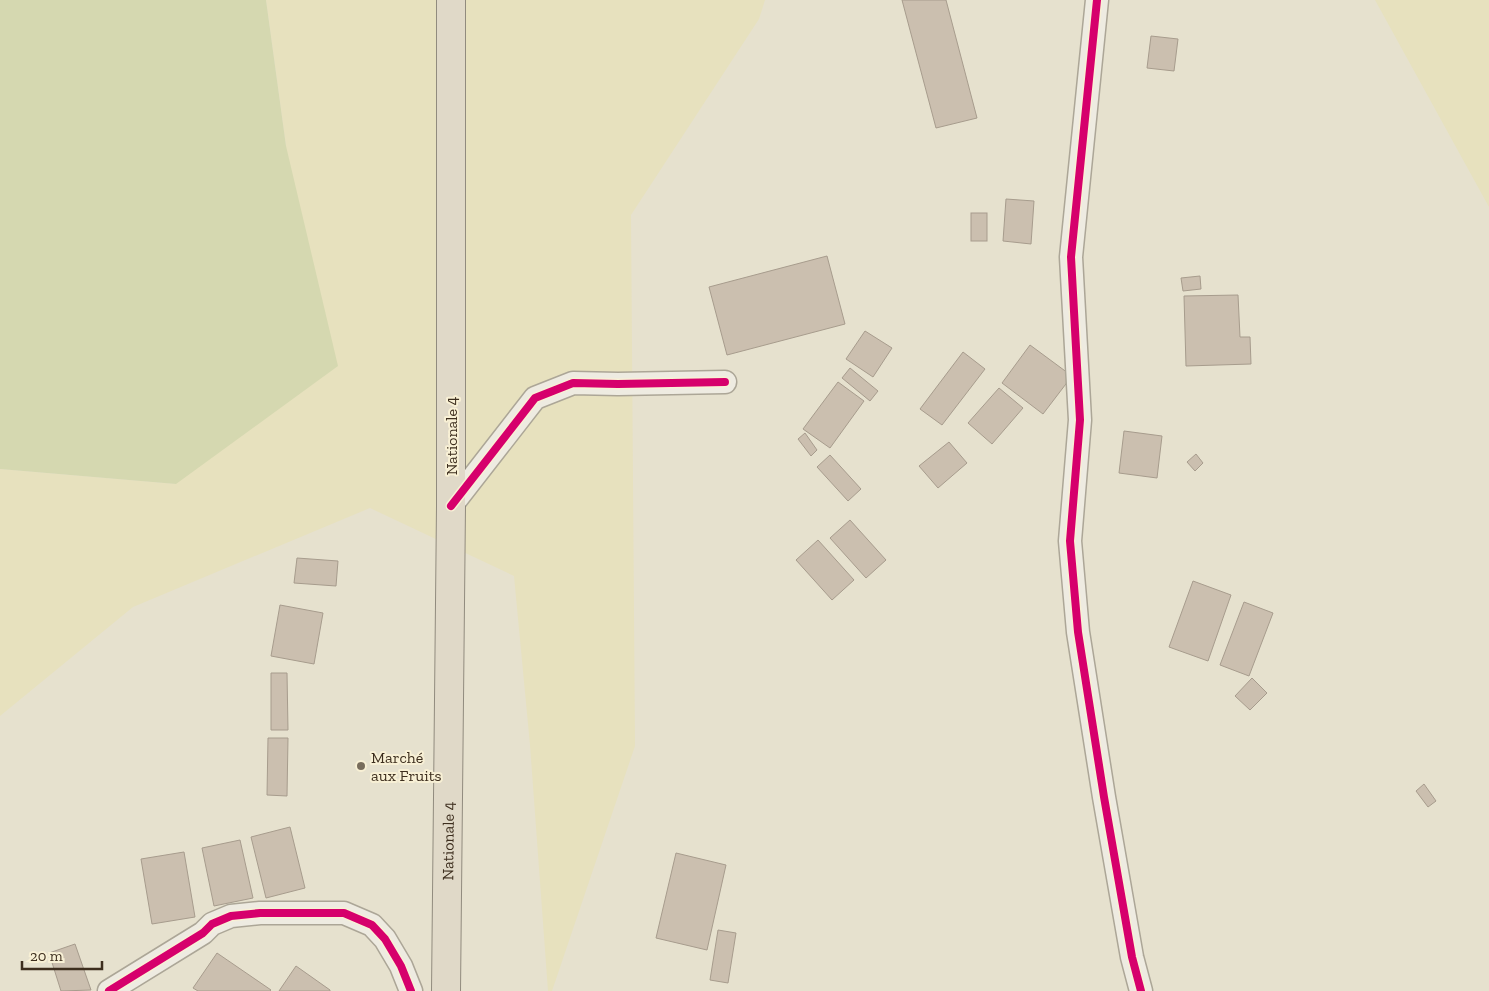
<svg xmlns="http://www.w3.org/2000/svg" width="1489" height="991" viewBox="0 0 1489 991" font-family="'Zilla Slab',serif">
  <style>
    .farmland { fill: #e7e1be }
    .green { fill: #d5d8b0 }
    .building { fill: #cbbfaf; stroke: #a79c8d }
    .lines { fill: none; stroke-linecap: round; stroke-linejoin: round }
    .minor-casing { stroke: #aca697; stroke-width: 25 }
    .trunk-casing { stroke: #918b7e; stroke-width: 30 }
    .minor { stroke: #eeebe1; stroke-width: 22 }
    .trunk { stroke: #e0d9c8; stroke-width: 28 }
    .cycleway-casing { stroke: #f8f0d5; stroke-width: 11 }
    .cycleway { stroke: #d6006c; stroke-width: 8 }
    .poi-dot { fill: #786d5c; stroke: #f8f0d5; stroke-width: 2 }
    .labels { text-anchor: middle; stroke-width: 4; stroke-linejoin: round; paint-order: stroke }
    .street-label { font-size: 16px; fill: #3d2e1e; stroke: #f8f0d5 }
    .poi-label { font-size: 16px; fill: #3d2e1e; stroke: #f8f0d5; text-anchor: start }
  </style>
  <rect width="100%" height="100%" fill="#e6e1ce"/>
  <g class="farmland">
    <polygon points="266,0 765,0 759,19 631,215 635,746 552,991 548,991 530,745 514,576 370,508 133,607 0,716 0,469 176,484 286,146"/>
    <polygon points="1375,0 1489,0 1489,207"/>
  </g>
  <polygon class="green" points="0,0 266,0 286,146 338,366 176,484 0,469"/>
  <g class="building">
    <polygon points="902,0 946,0 977,118 936,128"/>
    <polygon points="1151,36 1178,39 1174,71 1147,68"/>
    <polygon points="1006,199 1034,201 1031,244 1003,241"/>
    <rect x="971" y="213" width="16" height="28"/>
    <polygon points="827,256 845,324 727,355 709,287"/>
    <polygon points="1200,276 1201,289 1183,291 1181,278"/>
    <polygon points="1238,295 1240,337 1250,337 1251,364 1186,366 1184,296"/>
    <polygon points="865,331 892,348 873,377 846,359"/>
    <polygon points="1030,345 1072,376 1043,414 1002,383"/>
    <polygon points="963,352 985,369 942,425 920,409"/>
    <polygon points="850,368 878,391 870,401 842,378"/>
    <polygon points="838,382 864,401 830,448 803,429"/>
    <polygon points="999,388 1023,408 992,444 968,423"/>
    <polygon points="1124,431 1162,436 1157,478 1119,473"/>
    <polygon points="805,433 817,450 811,456 798,439"/>
    <polygon points="949,442 967,463 938,488 919,466"/>
    <polygon points="1196,454 1203,463 1195,471 1187,462"/>
    <polygon points="830,455 861,489 848,501 817,467"/>
    <polygon points="850,520 886,560 866,578 830,538"/>
    <polygon points="818,540 854,580 832,600 796,560"/>
    <polygon points="297,558 338,561 336,586 294,583"/>
    <polygon points="1193,581 1231,595 1208,661 1169,647"/>
    <polygon points="1244,602 1273,613 1249,676 1220,665"/>
    <polygon points="280,605 323,613 314,664 271,656"/>
    <polygon points="271,673 287,673 288,730 271,730"/>
    <polygon points="1252,678 1267,693 1250,710 1235,696"/>
    <polygon points="268,738 288,738 287,796 267,795"/>
    <polygon points="1424,784 1436,801 1428,807 1416,791"/>
    <polygon points="290,827 305,888 266,898 251,837"/>
    <polygon points="240,840 253,898 214,906 202,848"/>
    <polygon points="184,852 195,917 152,924 141,859"/>
    <polygon points="676,853 726,865 707,950 656,938"/>
    <polygon points="718,930 736,933 728,983 710,980"/>
    <polygon points="75,944 91,990 61,991 49,953"/>
    <polygon points="217,953 271,990 270,991 198,991 193,988"/>
    <polygon points="296,966 330,990 330,991 279,991"/>
  </g>
  <g class="lines">
    <g class="minor-casing">
      <g id="minor">
        <polyline points="1097,0 1071,257 1080,420 1070,541 1078,632 1104,797 1132,957 1141,991"/>
        <polyline points="451,506 535,398 573,383 618,384 725,382"/>
        <polyline points="109,991 203,933 212,924 231,916 260,913 344,913 372,925 385,939 401,966 411,991"/>
      </g>
    </g>
    <g class="trunk-casing">
      <g id="trunk">
        <path id="s1" d="M446,991L451,506V0"/>
      </g>
    </g>
    <use href="#minor" class="minor"/>
    <use href="#trunk" class="trunk"/>
    <g class="cycleway-casing">
      <g id="cycleway">
        <polyline points="1097,0 1071,257 1080,420 1070,541 1078,632 1104,797 1132,957 1141,991"/>
        <polyline points="451,506 535,398 573,383 618,384 725,382"/>
        <polyline points="109,991 203,933 212,924 231,916 260,913 344,913 372,925 385,939 401,966 411,991"/>
      </g>
    </g>
    <use href="#cycleway" class="cycleway"/>
  </g>
  <circle class="poi-dot" cx="361" cy="766" r="5"/>
  <g class="labels">
    <g class="street-label">
      <text transform="translate(451 436) rotate(-90)" y="6">Nationale 4</text>
      <text dy="6" stroke="none"><textPath href="#s1" startOffset="150">Nationale 4</textPath></text>
    </g>
    <g class="poi-label">
      <text x="371" y="763">Marché<tspan x="371" dy="18">aux Fruits</tspan></text>
    </g>
  </g>
  <path d="M22 961v8h80v-8" fill="none" stroke="#3d2e1e" stroke-width="2.5"/>
  <text x="30" y="961" font-size="15" fill="#3d2e1e" stroke="#f8f0d5" stroke-width="4" paint-order="stroke">20 m</text>
</svg>
